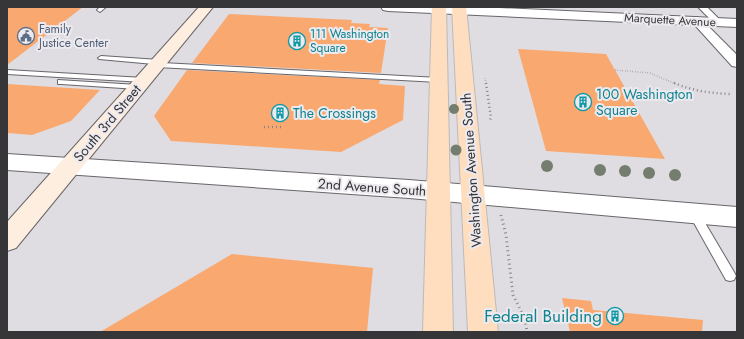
<svg xmlns="http://www.w3.org/2000/svg" width="744" height="339" viewBox="0 0 744 339" font-family="Jost,sans-serif">
  <style>
    .building { fill: #f9a86f }
    .lines { fill: none; stroke-linecap: round; stroke-linejoin: round }
    .service-casing { stroke: #68666a; stroke-width: 2 }
    .pedestrian-casing { stroke: #68666a; stroke-width: 2 }
    .minor-casing { stroke: #68666a; stroke-width: 2 }
    .tertiary-casing { stroke: #68666a; stroke-width: 2 }
    .secondary-casing { stroke: #68666a; stroke-width: 2 }
    .primary-casing { stroke: #bbbabb; stroke-width: 2 }
    .path-far2 { stroke: #878589; stroke-width: 1.5; stroke-dasharray: 0.5 2; stroke-linecap: butt }
    .path-far1 { stroke: #878589; stroke-width: 2.5; stroke-dasharray: 1 3; stroke-linecap: butt }
    .path { stroke: #878589; stroke-width: 3; stroke-dasharray: 1 3.5; stroke-linecap: butt }
    .service { fill: #fff; fill-rule: evenodd }
    .pedestrian { fill: #fff; fill-rule: evenodd }
    .minor { fill: #fff; fill-rule: evenodd }
    .tertiary { fill: #fff; fill-rule: evenodd }
    .secondary { fill: #feeedf; fill-rule: evenodd }
    .primary { fill: #fedebf; fill-rule: evenodd }
    .tree { fill: #757e6e }
    .labels { text-anchor: middle; stroke-width: 4; stroke-linejoin: round; paint-order: stroke }
    .far-street-label { font-size: 12px; fill: #363537; stroke: #edeaef }
    .far-service-label { font-size: 12px; fill: #4e5e75; stroke: #edeaef; text-anchor: start }
    .far-culture-label { font-size: 12px; fill: #0d838f; stroke: #edeaef; text-anchor: start }
    .culture-label { font-size: 14px; fill: #0d838f; stroke: #edeaef; text-anchor: start }
    .street-label { font-size: 14px; fill: #363537; stroke: #edeaef }
    .near-culture-label { font-size: 17px; fill: #0d838f; stroke: #edeaef; text-anchor: end }
  </style>
  <rect width="100%" height="100%" fill="#dfdde2"/>
  <g class="building">
    <polygon points="7,7 83,7 7,65"/>
    <polygon points="229,14 352,20 351,23 370,24 369,27 388,28 381,73 192,63"/>
    <polygon points="518,49 606,54 665,159 546,151"/>
    <polygon points="187,70 380,80 379,84 405,86 403,120 341,152 171,141 154,116"/>
    <polygon points="7,84 100,90 71,121 32,135 7,133"/>
    <polygon points="232,254 373,268 367,332 100,332"/>
    <polygon points="562,298 591,301 593,310 703,320 702,332 570,332"/>
  </g>
  <g class="lines">
    <g class="service-casing">
      <g id="service">
        <polygon points="100,7 106,7 100,12 97,10"/>
        <polygon points="101,56 159,60 161,61 162,63 439,78 443,80 439,82 157,67 155,66 154,64 99,59 98,58"/>
        <polygon points="7,70 144,78 148,80 144,82 7,74"/>
        <polygon points="58,80 138,85 142,87 138,89 61,84 58,84"/>
        <polygon points="694,210 698,211 734,272 736,276 734,280 730,281 726,280 689,214 690,211"/>
      </g>
    </g>
    <g class="pedestrian-casing">
      <polygon id="pedestrian" points="698,7 707,7 722,22 721,24 715,24"/>
    </g>
    <g class="minor-casing">
      <polygon id="minor" points="697,17 701,19 737,55 737,67 732,66 693,23 691,21 693,19"/>
    </g>
    <g class="tertiary-casing">
      <g id="tertiary">
        <polygon points="381,7 479,7 737,19 737,27 388,11 383,10"/>
        <polygon points="7,154 409,180 737,207 737,227 409,198 7,170"/>
      </g>
    </g>
    <g class="secondary-casing">
      <polygon id="secondary" points="199,7 213,7 16,248 7,251 7,222"/>
    </g>
    <g class="primary-casing">
      <g id="primary">
        <polygon points="432,7 446,7 453,332 423,332"/>
        <polygon points="452,7 466,7 498,332 468,332"/>
      </g>
    </g>
    <g class="path-far2">
      <polyline points="615,70 650,73 676,84"/>
      <polyline points="485,78 486,84"/>
    </g>
    <g class="path-far1">
      <polyline points="486,83 491,118 489,122"/>
      <path d="M674,83C693,91 710,93 730,94"/>
      <polyline points="264,127 281,127"/>
    </g>
    <polyline class="path" points="501,215 506,235 513,295 525,319 527,332"/>
    <use href="#service" class="service"/>
    <use href="#pedestrian" class="pedestrian"/>
    <use href="#minor" class="minor"/>
    <use href="#tertiary" class="tertiary"/>
    <use href="#secondary" class="secondary"/>
    <use href="#primary" class="primary"/>
  </g>
  <g class="tree">
    <circle cx="454" cy="109" r="5"/>
    <circle cx="456" cy="150" r="5.5"/>
    <circle cx="547" cy="166" r="6"/>
    <circle cx="600" cy="170" r="6"/>
    <circle cx="625" cy="171" r="6"/>
    <circle cx="649" cy="173" r="6"/>
    <circle cx="675" cy="175" r="6"/>
  </g>
  <defs>
    <g id="civic-ring" transform="scale(0.9)"><circle r="9.5" fill="#edeaef" stroke="#5c6f8a" stroke-width="1.5"/><path d="M-.6-6.5H3V-4.5H.6V-3L4-1V1h2V6H-6V1h2V-1L-.6-3ZM-1.2 2.5V6h2.4V2.5Z" fill="#5c6f8a"/></g>
    <g id="building-ring" transform="scale(0.9)"><circle r="9.5" fill="#edeaef" stroke="#0f9aa8" stroke-width="1.5"/><path d="M-4-6H4V6H1V3H-1V6H-4ZM-2.5-4.3h1.7v1.8h-1.7ZM.8-4.3h1.7v1.8H.8ZM-2.5-1h1.7V.8h-1.7ZM.8-1h1.7V.8H.8Z" fill="#0f9aa8"/></g>
  </defs>
  <g fill-rule="evenodd">
    <use href="#civic-ring" x="26" y="36"/>
    <use href="#building-ring" x="297" y="41"/>
    <use href="#building-ring" x="583" y="102"/>
    <use href="#building-ring" x="280" y="113"/>
    <use href="#building-ring" x="615" y="316"/>
  </g>
  <g class="labels">
    <g class="far-street-label">
      <text transform="translate(670 20) rotate(3)" y="4">Marquette Avenue</text>
    </g>
    <g class="far-service-label">
      <text x="39" y="33">Family<tspan x="39" dy="14">Justice Center</tspan></text>
    </g>
    <g class="far-culture-label">
      <text x="310" y="38">111 Washington<tspan x="310" dy="14">Square</tspan></text>
    </g>
    <g class="culture-label">
      <text x="596" y="99">100 Washington<tspan x="596" dy="16">Square</tspan></text>
      <text x="293" y="118">The Crossings</text>
    </g>
    <g class="street-label">
      <text transform="translate(107 123) rotate(-50)" y="5">South 3rd Street</text>
      <text transform="translate(471 170) rotate(-94)" y="5">Washington Avenue South</text>
      <text transform="translate(372 187) rotate(4)" y="5">2nd Avenue South</text>
    </g>
    <g class="near-culture-label">
      <text x="602" y="322">Federal Building</text>
    </g>
  </g>
  <rect width="744" height="339" fill="none" stroke="#363537" stroke-width="16"/>
</svg>
